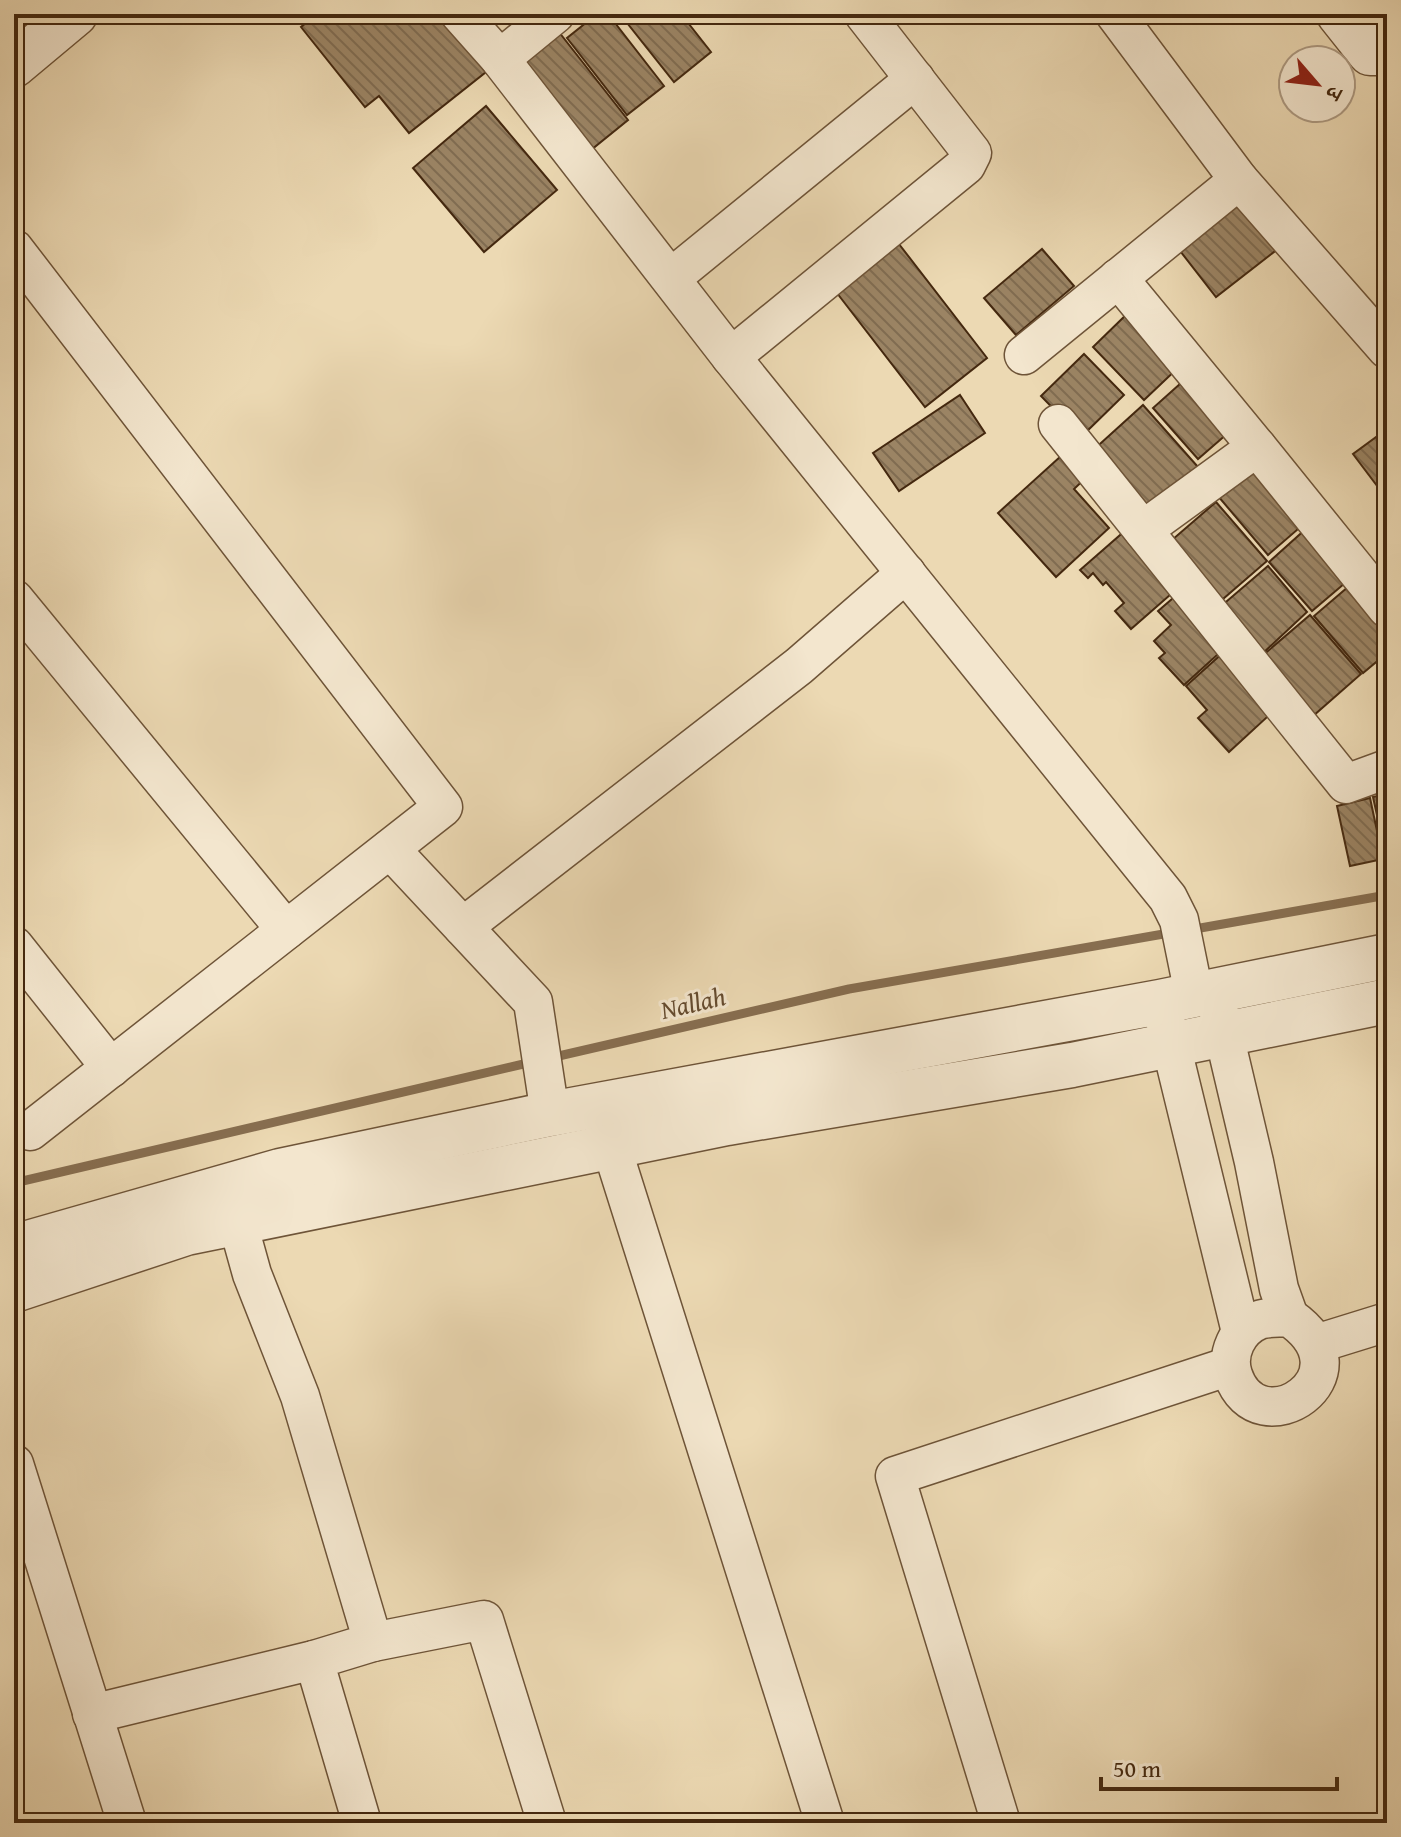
<svg xmlns="http://www.w3.org/2000/svg" width="1401" height="1837" viewBox="0 0 1401 1837" font-family="'Gentium Book Plus','Noto Serif Devanagari',serif">
  <style>
    .lines { fill: none; stroke-linecap: round; stroke-linejoin: round }
    .stream { stroke: #876e50; stroke-width: 9 }
    .building { fill: url(#building-back-hatch); stroke: #44280f; stroke-width: 2 }
    .minor-casing { stroke: #6e5438; stroke-width: 41 }
    .tertiary-casing { stroke: #6e5438; stroke-width: 47 }
    .minor { stroke: #f3e6ce; stroke-width: 38 }
    .tertiary { stroke: #f3e6ce; stroke-width: 44 }
    .labels { text-anchor: middle; stroke-width: 6; stroke-linejoin: round; paint-order: stroke }
    .water-label { font-size: 26px; font-style: italic; fill: #654b2f; stroke: #f3e6ce }
  </style>
  <defs>
    <pattern id="building-back-hatch" width="6" height="6" patternUnits="userSpaceOnUse" patternTransform="scale(2)"><rect width="6" height="6" fill="#9b8464"/><path d="M-1 5l2 2M0 0l6 6M5-1l2 2" fill="none" stroke="#806c51"/></pattern>
  </defs>
  <rect width="100%" height="100%" fill="#ecd9b3"/>
  <filter id="stains"><feTurbulence type="fractalNoise" baseFrequency=".0025" numOctaves="4"/><feColorMatrix values="0 0 0 0 .2 0 0 0 0 .09 0 0 0 0 .02 0 0 0 .5 -.17"/></filter>
  <radialGradient id="worn" r=".72"><stop offset=".6" stop-color="#630" stop-opacity="0"/><stop offset="1" stop-color="#630" stop-opacity=".3"/></radialGradient>
  <g class="lines">
    <g class="stream">
      <polyline points="1189,930 1387,895"/>
      <polyline points="550,1058 849,989 1175,932"/>
      <polyline points="14,1183 532,1062"/>
    </g>
  </g>
  <g class="building">
    <polygon points="317,14 440,14 486,72 409,133 379,96 365,107 301,27"/>
    <polygon points="597,14 608,14 664,86 627,115 567,38"/>
    <polygon points="620,14 681,14 711,52 674,82"/>
    <polygon points="555,27 628,120 586,154 512,60"/>
    <polygon points="486,106 557,190 484,252 413,168"/>
    <polygon points="1244,194 1283,245 1216,297 1177,247"/>
    <polygon points="892,235 987,358 925,407 830,284"/>
    <polygon points="1042,249 1074,286 1016,335 984,298"/>
    <polygon points="1130,311 1181,365 1144,400 1093,347"/>
    <polygon points="1084,354 1124,395 1081,437 1041,396"/>
    <polygon points="1190,375 1235,427 1198,459 1153,408"/>
    <polygon points="960,395 985,433 899,491 873,453"/>
    <polygon points="1143,405 1198,467 1147,514 1091,452"/>
    <polygon points="1387,429 1387,499 1353,454"/>
    <polygon points="1071,447 1093,471 1074,489 1109,528 1056,577 998,513"/>
    <polygon points="1255,464 1305,523 1268,555 1218,496"/>
    <polygon points="1216,502 1267,561 1216,605 1165,546"/>
    <polygon points="1308,527 1351,578 1312,611 1269,562"/>
    <polygon points="1127,529 1178,588 1131,629 1115,611 1124,603 1106,582 1103,585 1093,573 1088,578 1080,570"/>
    <polygon points="1268,566 1307,612 1261,655 1220,607"/>
    <polygon points="1355,581 1387,619 1387,653 1363,673 1314,616"/>
    <polygon points="1179,593 1227,646 1184,685 1159,658 1165,653 1154,641 1171,625 1158,611"/>
    <polygon points="1310,615 1361,674 1313,716 1262,656"/>
    <polygon points="1226,650 1278,707 1229,752 1198,718 1207,710 1186,686"/>
    <polygon points="1387,794 1387,856 1386,856 1373,797"/>
    <polygon points="1370,798 1383,859 1350,866 1337,806"/>
  </g>
  <g class="lines">
    <g class="minor-casing">
      <g id="minor">
        <polyline points="460,14 500,59 731,357 1168,898 1179,920 1194,994"/>
        <polyline points="1115,14 1239,180"/>
        <polyline points="500,59 555,14"/>
        <polyline points="14,249 443,807 30,1131"/>
        <polyline points="671,278 915,79"/>
        <polyline points="1118,278 1257,447"/>
        <polyline points="1024,355 1239,180 1387,349"/>
        <polyline points="731,357 966,165 972,153 864,14"/>
        <polyline points="1058,424 1346,784 1387,769"/>
        <polyline points="1143,530 1257,447 1387,608"/>
        <polyline points="14,599 286,930"/>
        <polyline points="390,849 533,1002 550,1114"/>
        <polyline points="463,927 799,666 906,573"/>
        <polyline points="14,946 111,1068"/>
        <polyline points="1217,1005 1254,1162 1279,1289 1289,1317"/>
        <polyline points="1164,1016 1241,1332"/>
        <polyline points="603,1120 825,1823"/>
        <polyline points="230,1195 252,1274 300,1396 373,1642 314,1660 362,1823"/>
        <path d="M1289,1317C1374,1375 1258,1450 1233,1375C1226,1354 1237,1329 1259,1320C1267,1317 1280,1318 1289,1317Z"/>
        <polyline points="1316,1344 1387,1322"/>
        <polyline points="14,1464 127,1823"/>
        <polyline points="373,1642 484,1620 547,1823"/>
        <polyline points="92,1714 314,1660"/>
        <polyline points="1001,1823 895,1476 1230,1366"/>
      </g>
    </g>
    <g class="tertiary-casing">
      <g id="tertiary">
        <polyline points="1339,14 1370,53 1387,53"/>
        <polyline points="14,65 75,14"/>
        <polyline points="14,1247 280,1171 550,1114 1160,1002 1387,956"/>
        <polyline points="14,1290 186,1233 727,1123 1072,1065 1387,1001"/>
      </g>
    </g>
    <use href="#minor" class="minor"/>
    <use href="#tertiary" class="tertiary"/>
  </g>
  <g class="labels">
    <g class="water-label">
      <text transform="translate(693 1003) rotate(-13)" y="9">Nallah</text>
    </g>
  </g>
  <rect width="1401" height="1837" fill="none" stroke="#ecd9b3" stroke-width="48"/>
  <rect x="16" y="16" width="1369" height="1805" fill="none" stroke="#44280f" stroke-width="4"/>
  <rect x="24" y="24" width="1353" height="1789" fill="none" stroke="#44280f" stroke-width="2"/>
  <g transform="translate(1317 84) rotate(118)"><circle r="38" fill="#f3e6ce" stroke="#ad9a82" stroke-width="2"/>
  <path d="M0-6L14 30L0 20L-14 30Z" fill="#8f2418"/>
  <text y="-12" font-size="22" font-weight="bold" text-anchor="middle" fill="#44280f">उ</text>
  </g>
  <path d="M1101 1777v12h236v-12" fill="none" stroke="#44280f" stroke-width="4"/>
  <text x="1113" y="1777" font-size="24" fill="#44280f" stroke="#f3e6ce" stroke-width="6" paint-order="stroke">50 m</text>
  <rect width="100%" height="100%" filter="url(#stains)"/>
  <rect width="100%" height="100%" fill="url(#worn)"/>
</svg>
